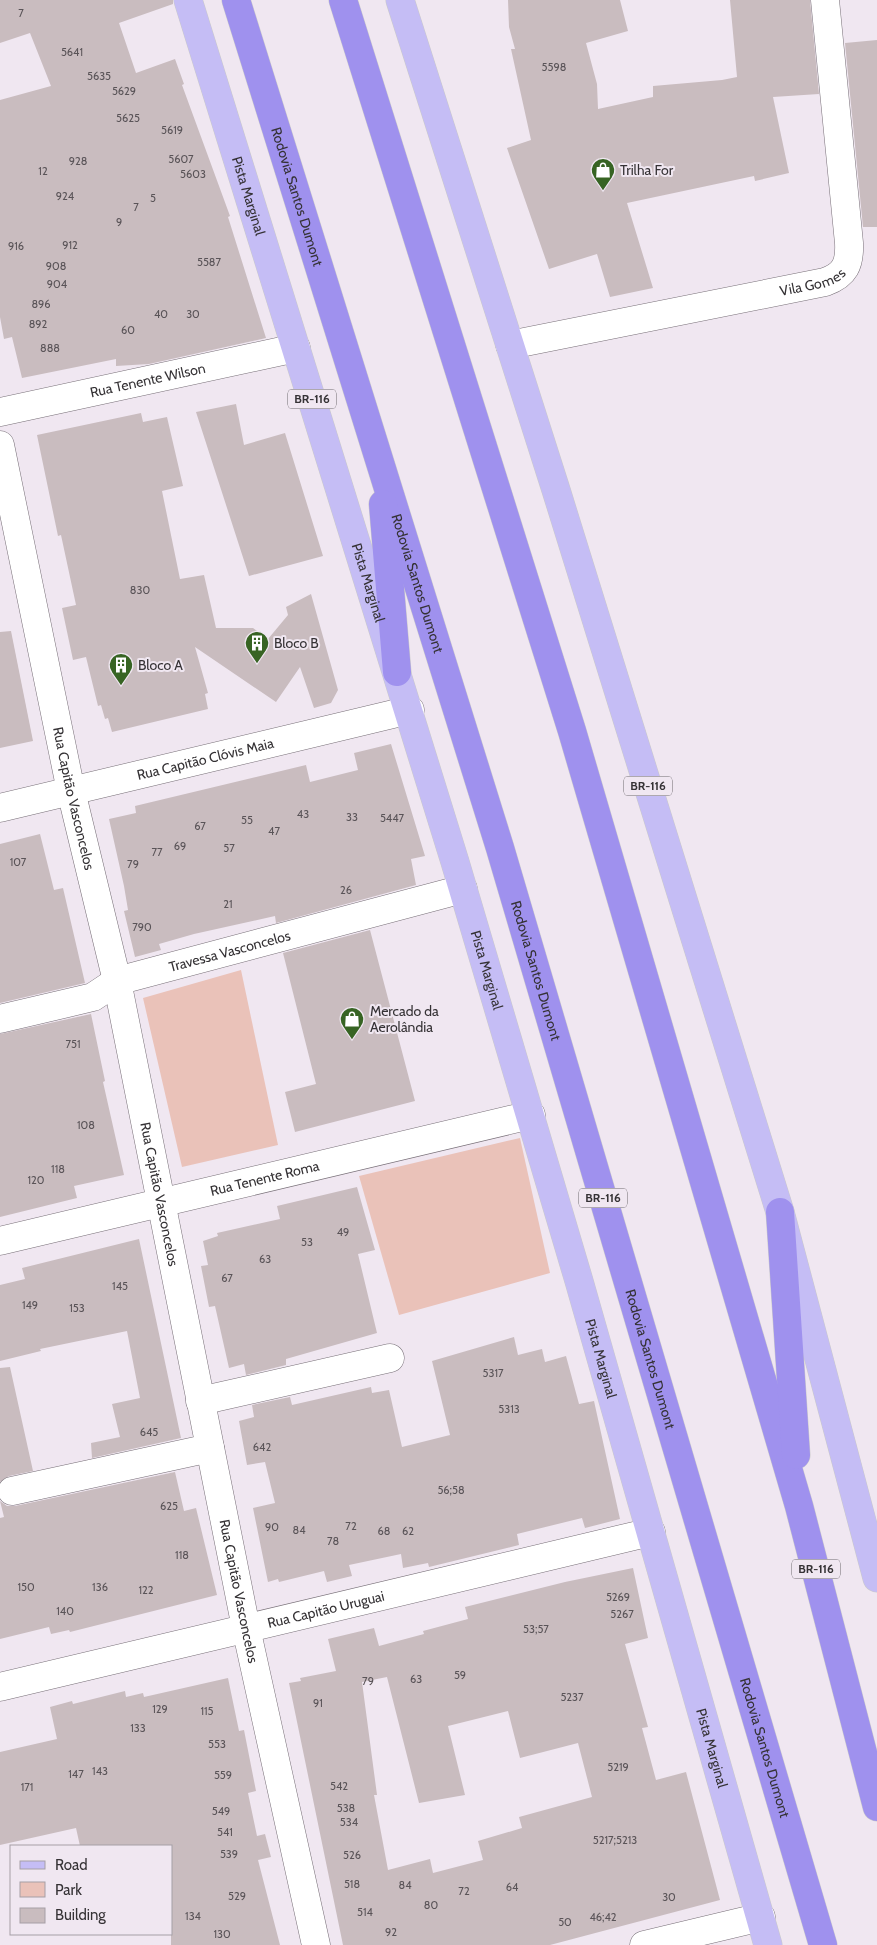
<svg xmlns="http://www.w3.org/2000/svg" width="877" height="1945" viewBox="0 0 877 1945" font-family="Cabin,sans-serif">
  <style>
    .green { fill: #eac2b9 }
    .building { fill: #c9bcbf; fill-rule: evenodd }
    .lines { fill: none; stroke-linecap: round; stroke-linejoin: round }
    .street-casing { stroke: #776f77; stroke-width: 29 }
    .primary-casing { stroke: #cacaca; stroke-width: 29 }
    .highway-casing { stroke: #cacaca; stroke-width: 29 }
    .street { stroke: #fff; stroke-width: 28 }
    .primary { stroke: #c5bdf5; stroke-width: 28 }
    .highway { stroke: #9f91ee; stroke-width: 28 }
    .labels { text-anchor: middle; stroke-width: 4; stroke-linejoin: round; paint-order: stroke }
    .number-label { font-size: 11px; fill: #5a5458 }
    .shield { fill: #f0e7f1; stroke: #6d686d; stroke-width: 1 }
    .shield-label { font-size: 12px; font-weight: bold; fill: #353235 }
    .poi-label { font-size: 14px; fill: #353235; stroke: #f0e7f1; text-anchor: start }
    .street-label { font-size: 14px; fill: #353235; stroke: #f0e7f1 }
  </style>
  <rect width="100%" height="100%" fill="#f0e7f1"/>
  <g class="green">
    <polygon points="241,970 278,1145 182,1167 143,998"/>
    <polygon points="520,1138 550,1273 399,1315 359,1176"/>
  </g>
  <g class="building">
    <polygon points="0,0 173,0 173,4 119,23 136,73 175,59 184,84 182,85 230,216 228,217 266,338 149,364 116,366 116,359 22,378 12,337 4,339 0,317 0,100 51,86 30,33 0,43"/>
    <polygon points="508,0 620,0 628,31 586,43 597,84 598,109 653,97 653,86 722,80 737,77 730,0 810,0 819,94 773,97 789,173 755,181 754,176 627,203 653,288 610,297 597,254 549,269 507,148 531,140 511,49 515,49 509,27"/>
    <polygon points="877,40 877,227 863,227 845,43"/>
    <polygon points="236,404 244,445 285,433 323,556 249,576 196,412"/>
    <polygon points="141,413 143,422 167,417 183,486 162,491 180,579 204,575 216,628 253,628 268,639 288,615 286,607 311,594 338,690 331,703 314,708 300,667 276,702 195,647 208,693 205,694 208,709 112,732 108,718 105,719 101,705 98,706 86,657 73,660 62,608 76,605 61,535 58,536 37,435"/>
    <polygon points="11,631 33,741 0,748 0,632"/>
    <polygon points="391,744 425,856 411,859 416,885 276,923 275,916 194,934 159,944 161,950 135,957 124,911 128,910 124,886 109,819 136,813 135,806 306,765 310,782 358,770 354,753"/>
    <polygon points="40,834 54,890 63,888 85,983 0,1003 0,844"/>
    <polygon points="370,930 415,1101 295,1132 285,1092 316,1084 283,953"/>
    <polygon points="91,1014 105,1081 103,1082 124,1175 74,1186 77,1198 0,1217 0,1034"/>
    <polygon points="357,1187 375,1250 358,1254 377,1333 286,1359 286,1365 246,1375 244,1364 229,1368 215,1306 209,1307 201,1266 208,1265 203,1241 218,1236 217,1233 280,1219 277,1206"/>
    <polygon points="139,1239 181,1438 92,1458 91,1443 120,1437 112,1404 140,1398 127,1331 40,1349 41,1351 0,1361 0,1285 25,1279 22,1268"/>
    <polygon points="514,1337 518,1355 542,1349 545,1362 566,1356 579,1404 594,1401 620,1519 585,1528 582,1518 517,1534 519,1545 429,1567 428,1563 403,1568 401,1554 349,1565 352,1576 327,1582 324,1571 279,1582 278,1579 268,1582 253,1508 275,1503 265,1462 247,1465 239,1421 254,1417 252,1405 290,1397 292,1405 371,1387 372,1393 389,1390 402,1447 450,1435 432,1361"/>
    <polygon points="10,1367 33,1471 9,1476 0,1482 0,1368"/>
    <polygon points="175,1472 184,1511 196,1508 217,1595 70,1632 69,1630 51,1634 49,1627 0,1639 0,1518 4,1517 0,1501 7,1506 15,1506"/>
    <path d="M633,1568L648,1638L625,1644L648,1727L642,1728L656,1780L686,1772L720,1900L550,1945H343L289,1683L301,1681L300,1678L336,1671L328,1639L374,1628L379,1646L424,1634L423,1631L468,1619L465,1607L565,1582ZM387,1677L419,1803L465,1795L448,1726L508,1711L520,1758L578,1743L592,1797L519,1817L522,1828L478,1841L483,1860L433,1873L430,1859L388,1870L374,1795H377L362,1682Z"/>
    <polygon points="228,1678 239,1731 244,1730 256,1791 248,1793 257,1836 265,1834 271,1857 258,1860 280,1945 171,1945 171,1846 80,1846 76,1828 0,1845 0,1752 57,1739 50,1707 72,1701 73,1704 125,1691 126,1697 143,1693 144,1697"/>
  </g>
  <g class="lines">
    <g class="street-casing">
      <g id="street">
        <path id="s1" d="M510,345L825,282C845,275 850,264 849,243L825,0"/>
        <path id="s2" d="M0,412L296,348"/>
        <path id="s3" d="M0,445L71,791L117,981L246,1628L316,1945"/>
        <path id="s4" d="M0,808L410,710"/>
        <path id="s5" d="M0,1019L93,997L117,981L463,889"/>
        <path id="s6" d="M0,1241L531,1115"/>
        <polyline points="200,1401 390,1358"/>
        <polyline points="12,1491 210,1448"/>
        <path id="s7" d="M0,1687L651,1532"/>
        <polyline points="644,1945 761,1917"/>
      </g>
    </g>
    <g class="primary-casing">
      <g id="primary">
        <path id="s8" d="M188,0L455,862L579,1281L768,1945"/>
        <polyline points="400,0 556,490 780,1212 877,1578"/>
      </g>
    </g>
    <g class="highway-casing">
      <g id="highway">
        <path id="s9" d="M236,0L500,848L823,1945"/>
        <polyline points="343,0 572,731 799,1506 877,1807"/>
        <polyline points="383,504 397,672"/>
        <polyline points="780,1212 796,1455"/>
      </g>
    </g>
    <use href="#street" class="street"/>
    <use href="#primary" class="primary"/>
    <use href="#highway" class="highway"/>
  </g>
  <defs>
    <g id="shop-pin" transform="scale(1.25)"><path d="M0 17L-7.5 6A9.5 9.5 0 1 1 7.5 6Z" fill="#376423" stroke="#f0e7f1"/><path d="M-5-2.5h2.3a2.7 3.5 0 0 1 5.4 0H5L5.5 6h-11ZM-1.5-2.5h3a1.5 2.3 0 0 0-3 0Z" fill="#fff"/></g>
    <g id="building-pin" transform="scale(1.25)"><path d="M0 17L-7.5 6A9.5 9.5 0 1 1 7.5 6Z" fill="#376423" stroke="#f0e7f1"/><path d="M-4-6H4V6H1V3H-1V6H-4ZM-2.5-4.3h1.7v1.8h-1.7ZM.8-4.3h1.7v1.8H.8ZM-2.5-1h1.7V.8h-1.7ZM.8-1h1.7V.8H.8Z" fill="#fff"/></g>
  </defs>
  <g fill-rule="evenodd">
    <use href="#shop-pin" x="603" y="170"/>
    <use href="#building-pin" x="257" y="643"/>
    <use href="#building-pin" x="121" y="665"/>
    <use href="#shop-pin" x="352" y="1019"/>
  </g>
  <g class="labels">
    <g class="number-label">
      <text x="21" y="17">7</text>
      <text x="72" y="56">5641</text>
      <text x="554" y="71">5598</text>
      <text x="99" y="80">5635</text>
      <text x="124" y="95">5629</text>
      <text x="128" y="122">5625</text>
      <text x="172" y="134">5619</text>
      <text x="181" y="163">5607</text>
      <text x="78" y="165">928</text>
      <text x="43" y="175">12</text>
      <text x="193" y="178">5603</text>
      <text x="65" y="200">924</text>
      <text x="153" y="202">5</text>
      <text x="136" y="211">7</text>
      <text x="119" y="226">9</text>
      <text x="70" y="249">912</text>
      <text x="16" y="250">916</text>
      <text x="209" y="266">5587</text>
      <text x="56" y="270">908</text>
      <text x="57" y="288">904</text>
      <text x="41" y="308">896</text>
      <text x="161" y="318">40</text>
      <text x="193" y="318">30</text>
      <text x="38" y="328">892</text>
      <text x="128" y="334">60</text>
      <text x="50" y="352">888</text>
      <text x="140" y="594">830</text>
      <text x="303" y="818">43</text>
      <text x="352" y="821">33</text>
      <text x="392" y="822">5447</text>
      <text x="247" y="824">55</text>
      <text x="200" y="830">67</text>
      <text x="274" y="835">47</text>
      <text x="180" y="850">69</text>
      <text x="229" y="852">57</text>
      <text x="157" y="856">77</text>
      <text x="18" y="866">107</text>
      <text x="133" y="868">79</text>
      <text x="346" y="894">26</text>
      <text x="228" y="908">21</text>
      <text x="142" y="931">790</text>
      <text x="73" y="1048">751</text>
      <text x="86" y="1129">108</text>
      <text x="58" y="1173">118</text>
      <text x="36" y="1184">120</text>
      <text x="343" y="1236">49</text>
      <text x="307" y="1246">53</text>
      <text x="265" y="1263">63</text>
      <text x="227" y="1282">67</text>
      <text x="120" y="1290">145</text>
      <text x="30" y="1309">149</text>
      <text x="77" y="1312">153</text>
      <text x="493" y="1377">5317</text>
      <text x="509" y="1413">5313</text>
      <text x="149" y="1436">645</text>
      <text x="262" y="1451">642</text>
      <text x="451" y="1494">56;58</text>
      <text x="169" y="1510">625</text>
      <text x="351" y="1530">72</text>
      <text x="272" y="1531">90</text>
      <text x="299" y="1534">84</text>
      <text x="384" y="1535">68</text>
      <text x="408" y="1535">62</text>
      <text x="333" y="1545">78</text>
      <text x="182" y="1559">118</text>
      <text x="26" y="1591">150</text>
      <text x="100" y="1591">136</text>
      <text x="146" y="1594">122</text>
      <text x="618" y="1601">5269</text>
      <text x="65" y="1615">140</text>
      <text x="622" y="1618">5267</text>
      <text x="536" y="1633">53;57</text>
      <text x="460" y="1679">59</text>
      <text x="416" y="1683">63</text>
      <text x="368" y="1685">79</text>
      <text x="572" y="1701">5237</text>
      <text x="318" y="1707">91</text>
      <text x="160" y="1713">129</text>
      <text x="207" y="1715">115</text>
      <text x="138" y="1732">133</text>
      <text x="217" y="1748">553</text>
      <text x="618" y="1771">5219</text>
      <text x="100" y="1775">143</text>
      <text x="76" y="1778">147</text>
      <text x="223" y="1779">559</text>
      <text x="339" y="1790">542</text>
      <text x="27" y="1791">171</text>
      <text x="346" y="1812">538</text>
      <text x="221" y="1815">549</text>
      <text x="349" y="1826">534</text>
      <text x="225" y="1836">541</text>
      <text x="615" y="1844">5217;5213</text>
      <text x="229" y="1858">539</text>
      <text x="352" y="1859">526</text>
      <text x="352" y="1888">518</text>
      <text x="405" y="1889">84</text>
      <text x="512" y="1891">64</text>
      <text x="464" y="1895">72</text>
      <text x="237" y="1900">529</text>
      <text x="669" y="1901">30</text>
      <text x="431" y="1909">80</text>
      <text x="365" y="1916">514</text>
      <text x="193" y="1920">134</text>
      <text x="603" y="1921">46;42</text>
      <text x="565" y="1926">50</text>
      <text x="391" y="1936">92</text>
      <text x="222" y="1938">130</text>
    </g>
    <g class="shield">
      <rect x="288" y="389.5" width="48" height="19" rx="4"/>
      <rect x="624" y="776.5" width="48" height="19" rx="4"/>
      <rect x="579" y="1188.5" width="48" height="19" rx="4"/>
      <rect x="792" y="1559.5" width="48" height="19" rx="4"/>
    </g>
    <g class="shield-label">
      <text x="312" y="403">BR-116</text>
      <text x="648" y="790">BR-116</text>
      <text x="603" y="1202">BR-116</text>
      <text x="816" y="1573">BR-116</text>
    </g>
    <g class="poi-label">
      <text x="620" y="175">Trilha For</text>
      <text x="274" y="648">Bloco B</text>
      <text x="138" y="670">Bloco A</text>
      <text x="370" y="1016">Mercado da<tspan x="370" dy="16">Aerolândia</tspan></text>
    </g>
    <g class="street-label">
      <text dy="5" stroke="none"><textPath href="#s8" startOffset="205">Pista Marginal</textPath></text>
      <text dy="5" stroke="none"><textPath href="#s9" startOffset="206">Rodovia Santos Dumont</textPath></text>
      <text dy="5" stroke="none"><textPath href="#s1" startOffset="309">Vila Gomes</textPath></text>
      <text dy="5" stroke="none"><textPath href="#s2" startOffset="151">Rua Tenente Wilson</textPath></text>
      <text dy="5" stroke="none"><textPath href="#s8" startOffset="610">Pista Marginal</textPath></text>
      <text dy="5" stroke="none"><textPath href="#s9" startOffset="611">Rodovia Santos Dumont</textPath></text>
      <text dy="5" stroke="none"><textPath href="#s4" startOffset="211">Rua Capitão Clóvis Maia</textPath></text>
      <text dy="5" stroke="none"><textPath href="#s3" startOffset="361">Rua Capitão Vasconcelos</textPath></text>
      <text dy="5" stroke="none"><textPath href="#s5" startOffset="241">Travessa Vasconcelos</textPath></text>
      <text dy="5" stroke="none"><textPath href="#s8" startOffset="1015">Pista Marginal</textPath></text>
      <text dy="5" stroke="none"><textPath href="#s9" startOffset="1016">Rodovia Santos Dumont</textPath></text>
      <text dy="5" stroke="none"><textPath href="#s6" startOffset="272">Rua Tenente Roma</textPath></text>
      <text dy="5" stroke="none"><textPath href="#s3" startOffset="766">Rua Capitão Vasconcelos</textPath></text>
      <text dy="5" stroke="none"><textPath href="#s8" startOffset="1420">Pista Marginal</textPath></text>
      <text dy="5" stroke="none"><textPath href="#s9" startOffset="1421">Rodovia Santos Dumont</textPath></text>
      <text dy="5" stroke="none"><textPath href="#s3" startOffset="1171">Rua Capitão Vasconcelos</textPath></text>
      <text dy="5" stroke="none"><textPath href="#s7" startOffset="335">Rua Capitão Uruguai</textPath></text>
      <text dy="5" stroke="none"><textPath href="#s8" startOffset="1825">Pista Marginal</textPath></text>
      <text dy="5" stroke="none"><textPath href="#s9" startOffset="1826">Rodovia Santos Dumont</textPath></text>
    </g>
  </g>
  <rect x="10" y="1845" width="162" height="90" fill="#f0e7f1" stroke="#a59fa6"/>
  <rect x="20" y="1861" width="25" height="8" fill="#c5bdf5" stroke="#a59fa6"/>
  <text x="55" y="1870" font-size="15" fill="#353235">Road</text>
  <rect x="20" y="1882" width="25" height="15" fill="#eac2b9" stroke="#a59fa6"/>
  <text x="55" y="1895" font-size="15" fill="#353235">Park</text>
  <rect x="20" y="1908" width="25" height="15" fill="#c9bcbf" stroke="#a59fa6"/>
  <text x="55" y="1920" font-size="15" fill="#353235">Building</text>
</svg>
